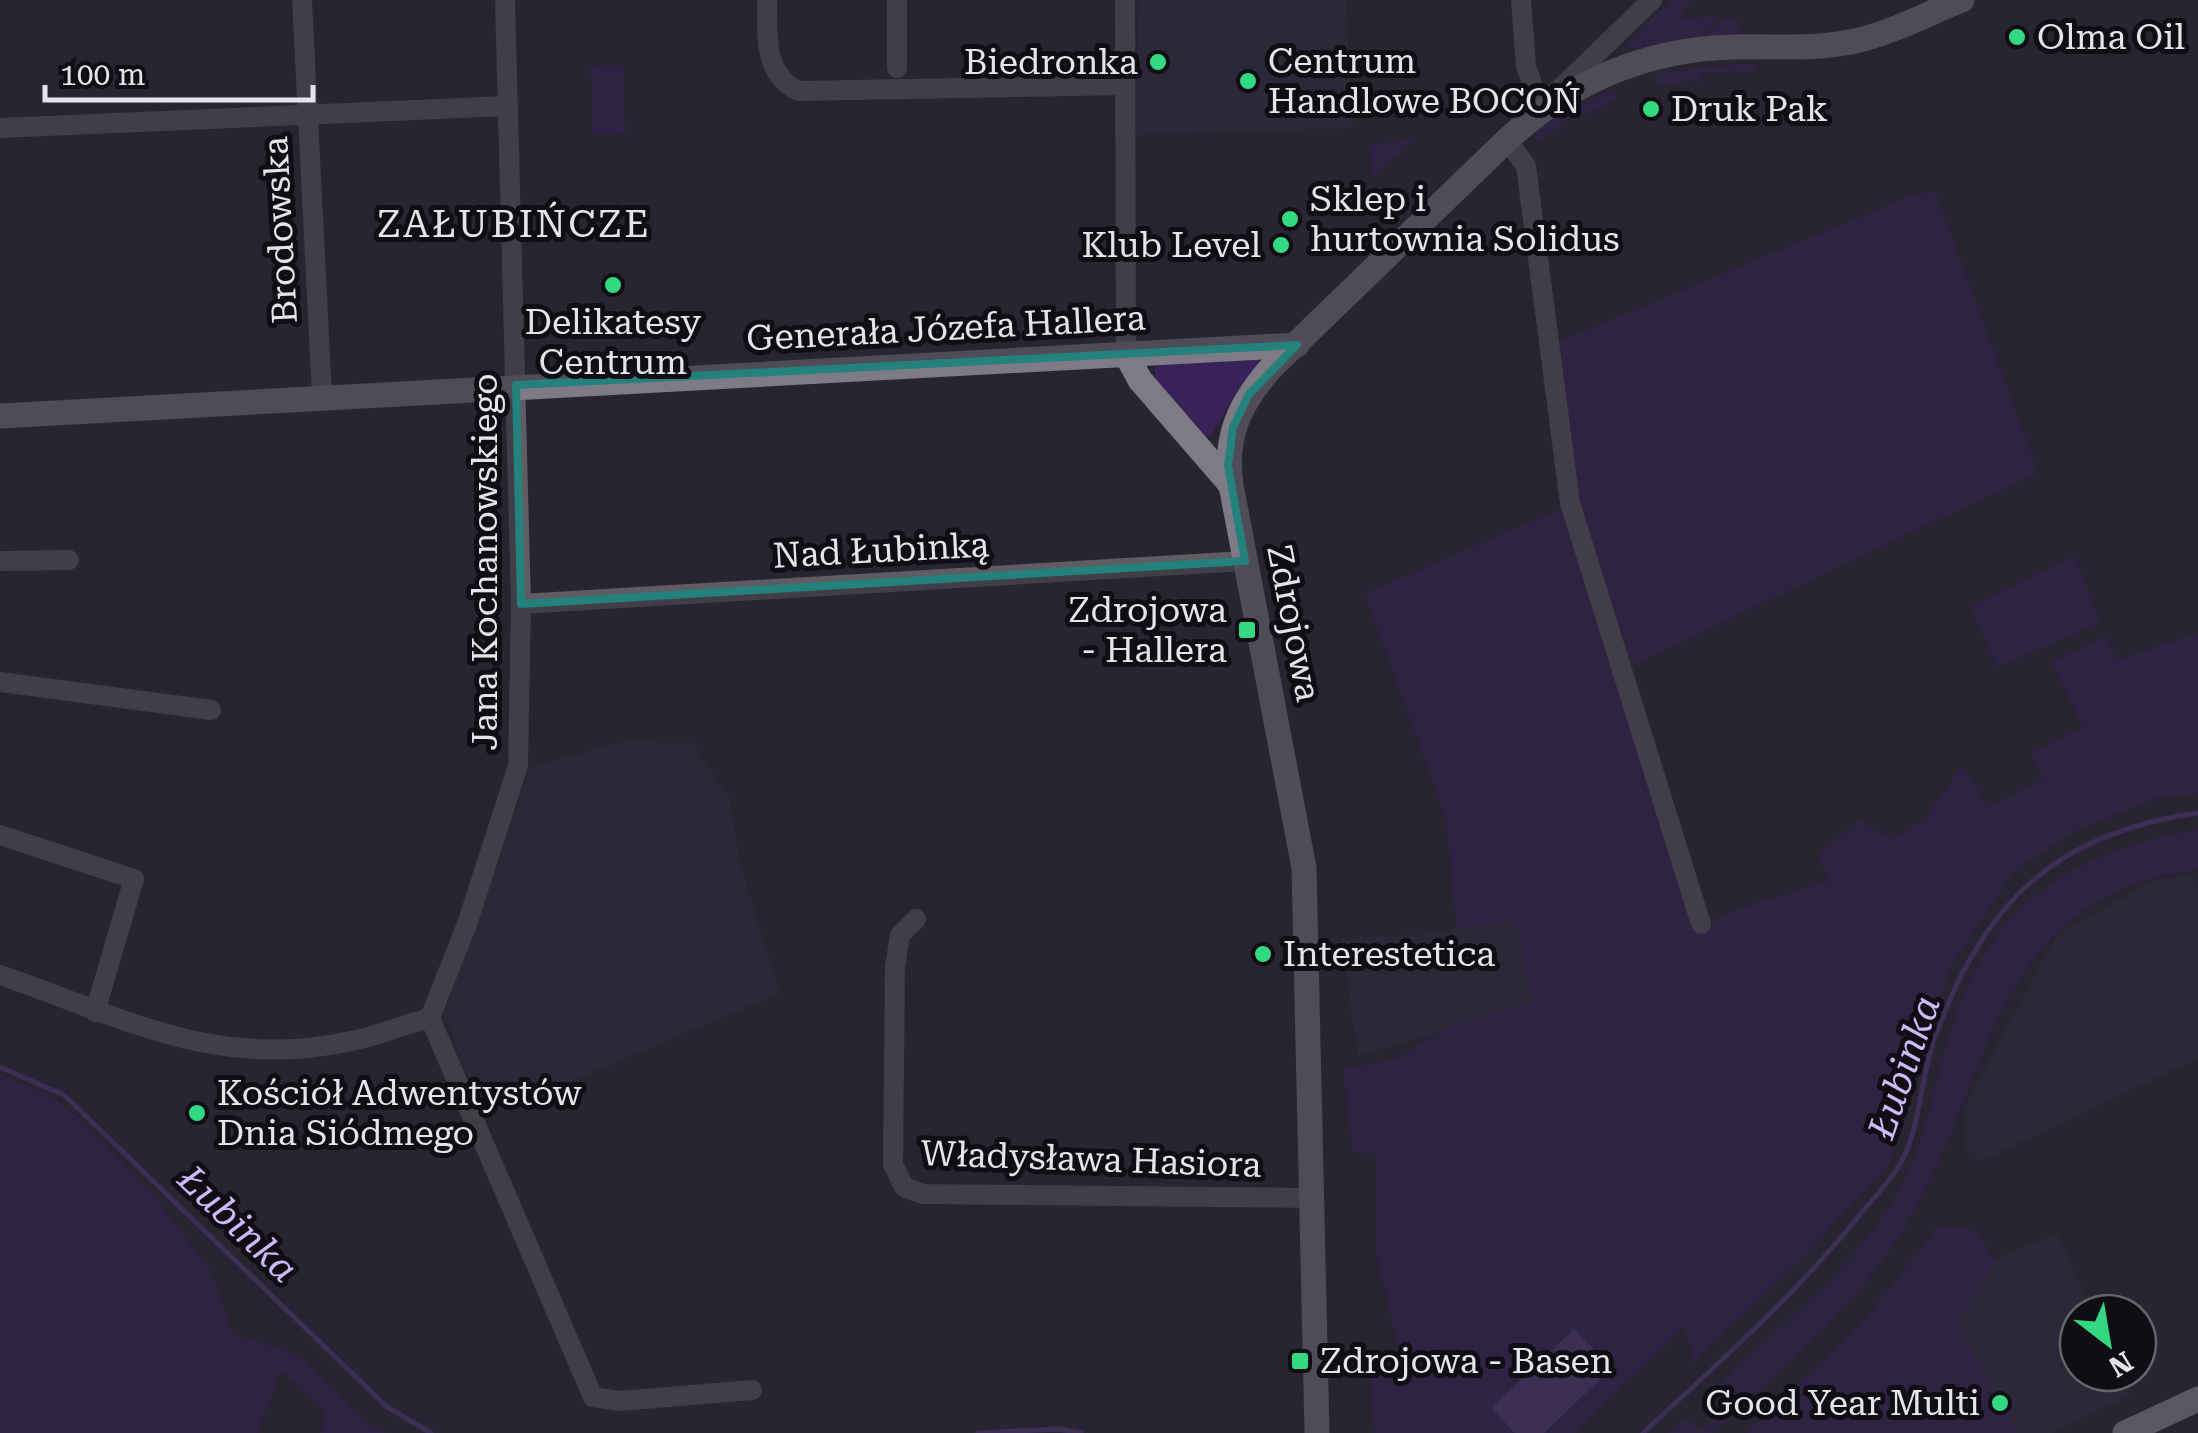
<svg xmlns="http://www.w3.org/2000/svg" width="2198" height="1433" viewBox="0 0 2198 1433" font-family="'Roboto Serif',serif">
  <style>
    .built { fill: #332d40 }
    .green { fill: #382259 }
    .water { fill: #553a7f }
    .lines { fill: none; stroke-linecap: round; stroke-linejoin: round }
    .stream { stroke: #553a7f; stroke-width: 5 }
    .street { stroke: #5f5d63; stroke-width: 20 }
    .secondary { stroke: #7e7b86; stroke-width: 25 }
    .primary { stroke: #9792a0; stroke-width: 25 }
    .marked { fill: none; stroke: #24817b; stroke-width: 8; stroke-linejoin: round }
    .poi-dot { fill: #33d882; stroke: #100e14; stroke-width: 4 }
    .labels { text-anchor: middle; stroke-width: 10; stroke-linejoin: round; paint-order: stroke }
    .poi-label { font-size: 35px; fill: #e6e3ec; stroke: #100e14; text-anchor: start }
    .street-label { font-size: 35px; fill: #e6e3ec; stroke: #100e14 }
    .neighbourhood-label { font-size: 38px; letter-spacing: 2.5px; fill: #e6e3ec; stroke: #100e14 }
    .water-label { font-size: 38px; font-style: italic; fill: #cdb9f5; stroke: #100e14 }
  </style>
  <rect width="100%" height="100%" fill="#282431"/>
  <g class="built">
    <polygon points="1139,0 1346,0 1353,128 1135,135"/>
    <polygon points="621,742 692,743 730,800 741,868 780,993 483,1118 444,1014 530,768"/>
    <polygon points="2193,875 2198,888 2198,1058 1981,1161 1965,1148 1964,1108 2056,935 2158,879"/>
    <polygon points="1516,920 1533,1003 1358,1056 1341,938 1437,934"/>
    <polygon points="2058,1233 2093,1313 2078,1313 2078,1373 2120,1373 2130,1395 2052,1433 2017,1433 1957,1325 1995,1260"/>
  </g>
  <g class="green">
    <polygon points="1671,0 1691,0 1678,18 1720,17 1700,36 1631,50 1626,44"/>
    <polygon points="1724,18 1735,18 1744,35 1704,36"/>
    <polygon points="1757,63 1759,70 1753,72 1701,72 1704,84 1693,80 1659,85 1655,73"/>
    <polygon points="623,65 625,134 593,135 591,66"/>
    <polygon points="1612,89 1616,99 1582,117 1580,112 1575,114 1539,142 1535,132 1545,125"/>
    <polygon points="1412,140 1413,142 1372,176 1369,145"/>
    <polygon points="1935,191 2038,472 1632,665 1577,499 1551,345 1909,197"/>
    <polygon points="1259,358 1260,366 1239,387 1211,436 1205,435 1155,379 1155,368 1161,361"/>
    <polygon points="1563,508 1707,924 1744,907 1830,881 1818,855 1859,820 1893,840 1924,819 1963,766 1988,808 2044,779 2031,753 2083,727 2051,662 2106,637 2118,660 2198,633 2198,794 2161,796 2074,831 2015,870 1952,965 1923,1039 1890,1163 1807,1253 1694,1363 1684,1327 1576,1433 1375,1433 1370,1378 1400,1353 1377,1256 1376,1154 1353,1152 1343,1069 1394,1060 1451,1026 1533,1003 1516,920 1457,930 1446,818 1365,594"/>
    <polygon points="2075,556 2100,623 1997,667 1971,606"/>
    <path d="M2198,830V870C1987,891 1990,1096 1900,1235C1852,1309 1777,1373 1712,1433H1669L1685,1418L1701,1431L1732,1402L1718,1385C1780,1326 1857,1266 1899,1191C1928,1138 1936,1075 1955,1018C1993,899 2083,850 2198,830Z"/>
    <polygon points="0,1074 45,1093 80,1118 154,1196 213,1274 232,1333 299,1356 369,1424 386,1433 321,1433 326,1411 281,1370 257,1433 0,1433"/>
    <polygon points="1938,1226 1976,1231 1995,1260 1957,1325 2017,1433 1745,1433 1864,1321"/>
  </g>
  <polygon class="water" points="1574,1329 1612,1368 1544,1433 1515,1433 1491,1408"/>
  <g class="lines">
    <g class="stream">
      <polyline points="0,1067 64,1095 387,1407 431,1433"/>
      <polyline points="978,1433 1059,1429 1081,1433"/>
      <path d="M1643,1433C1719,1362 1798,1293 1862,1212C1875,1197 1890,1181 1900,1164C1919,1133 1921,1076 1934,1040C1982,904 2054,833 2198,813"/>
    </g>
    <g class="street">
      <polyline points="302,0 322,396"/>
      <polyline points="505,0 521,604 518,766 467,924 430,1018 593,1397 620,1401 752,1390"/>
      <path d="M767,0C768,35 762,72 798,91L1125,85"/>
      <polyline points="1125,0 1126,354"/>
      <polyline points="1521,0 1526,66 1540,108 1652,0"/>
      <polyline points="897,68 897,0"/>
      <polyline points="0,128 507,106"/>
      <polyline points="1507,140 1526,166 1570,503 1701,924"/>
      <polyline points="0,561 69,560"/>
      <polyline points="521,604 1245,561"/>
      <polyline points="0,682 211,710"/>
      <polyline points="0,835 134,879 95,1012"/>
      <polyline points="916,919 900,935 895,967 893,1164 904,1187 923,1194 1313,1198"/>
      <path d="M0,975C125,1018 218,1072 356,1040C381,1035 405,1024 430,1018"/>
    </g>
    <g class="secondary">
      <polyline points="1126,354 1140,380 1231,485"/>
      <polyline points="0,416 1297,345"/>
      <path d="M1317,1433L1304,868L1231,485C1224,437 1239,405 1270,369L1507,140C1569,82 1647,49 1733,47C1774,46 1815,50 1855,41C1891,33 1927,14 1962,0"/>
    </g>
    <polyline class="primary" points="2125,1433 2198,1399"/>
  </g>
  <path d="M0 0H2198V1433H0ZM1297,345L1249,394L1233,427L1228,465L1245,561L521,604L516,385Z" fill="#282431" fill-opacity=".55" fill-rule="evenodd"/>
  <path class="marked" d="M1297,345L1249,394L1233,427L1228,465L1245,561L521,604L516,385Z"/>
  <g class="poi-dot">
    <circle cx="2017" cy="37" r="10"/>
    <circle cx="1158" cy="62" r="10"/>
    <circle cx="1248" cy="81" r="10"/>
    <circle cx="1651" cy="109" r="10"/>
    <circle cx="1290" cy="219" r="10"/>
    <circle cx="1281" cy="245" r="10"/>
    <circle cx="613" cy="285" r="10"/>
    <rect x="1237" y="620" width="20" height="20" rx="5"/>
    <circle cx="1263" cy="954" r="10"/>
    <circle cx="197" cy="1113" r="10"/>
    <rect x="1290" y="1351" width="20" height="20" rx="5"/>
    <circle cx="2000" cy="1403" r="10"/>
  </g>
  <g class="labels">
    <g class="poi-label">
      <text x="2037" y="49">Olma Oil</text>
      <text x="1268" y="73">Centrum<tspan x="1268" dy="40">Handlowe BOCOŃ</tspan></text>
      <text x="1138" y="74" text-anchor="end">Biedronka</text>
      <text x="1671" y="121">Druk Pak</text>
      <text x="1310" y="211">Sklep i<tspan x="1310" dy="40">hurtownia Solidus</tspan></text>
      <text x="1261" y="257" text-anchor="end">Klub Level</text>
      <text x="613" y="334" text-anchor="middle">Delikatesy<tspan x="613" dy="40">Centrum</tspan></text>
      <text x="1227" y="622" text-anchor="end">Zdrojowa<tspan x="1227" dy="40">- Hallera</tspan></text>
      <text x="1283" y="966">Interestetica</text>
      <text x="217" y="1105">Kościół Adwentystów<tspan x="217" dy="40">Dnia Siódmego</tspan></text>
      <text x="1320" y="1373">Zdrojowa - Basen</text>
      <text x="1980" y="1415" text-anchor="end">Good Year Multi</text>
    </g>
    <g class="street-label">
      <text transform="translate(280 230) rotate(-93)" y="12">Brodowska</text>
      <text transform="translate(946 328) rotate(-3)" y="12">Generała Józefa Hallera</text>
      <text transform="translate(881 550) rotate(-3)" y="12">Nad Łubinką</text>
      <text transform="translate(485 562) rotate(-90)" y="12">Jana Kochanowskiego</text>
      <text transform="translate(1294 623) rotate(79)" y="12">Zdrojowa</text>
      <text transform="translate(1091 1159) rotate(2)" y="12">Władysława Hasiora</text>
    </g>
    <g class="neighbourhood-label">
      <text x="514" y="237">ZAŁUBIŃCZE</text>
    </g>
    <g class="water-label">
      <text transform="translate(1904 1067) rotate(-71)" y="13">Łubinka</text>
      <text transform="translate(238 1224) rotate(44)" y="13">Łubinka</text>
    </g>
  </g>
  <g transform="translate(2108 1343) rotate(149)"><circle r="48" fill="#100e14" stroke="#66636a" stroke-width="2.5"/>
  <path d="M0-8L18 38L0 25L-18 38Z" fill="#33d882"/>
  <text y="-15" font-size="28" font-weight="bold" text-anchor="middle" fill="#e6e3ec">N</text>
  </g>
  <path d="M45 85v15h268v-15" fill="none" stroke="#e6e3ec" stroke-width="5"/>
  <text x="60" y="85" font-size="30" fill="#e6e3ec" stroke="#100e14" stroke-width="8" paint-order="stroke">100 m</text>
</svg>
